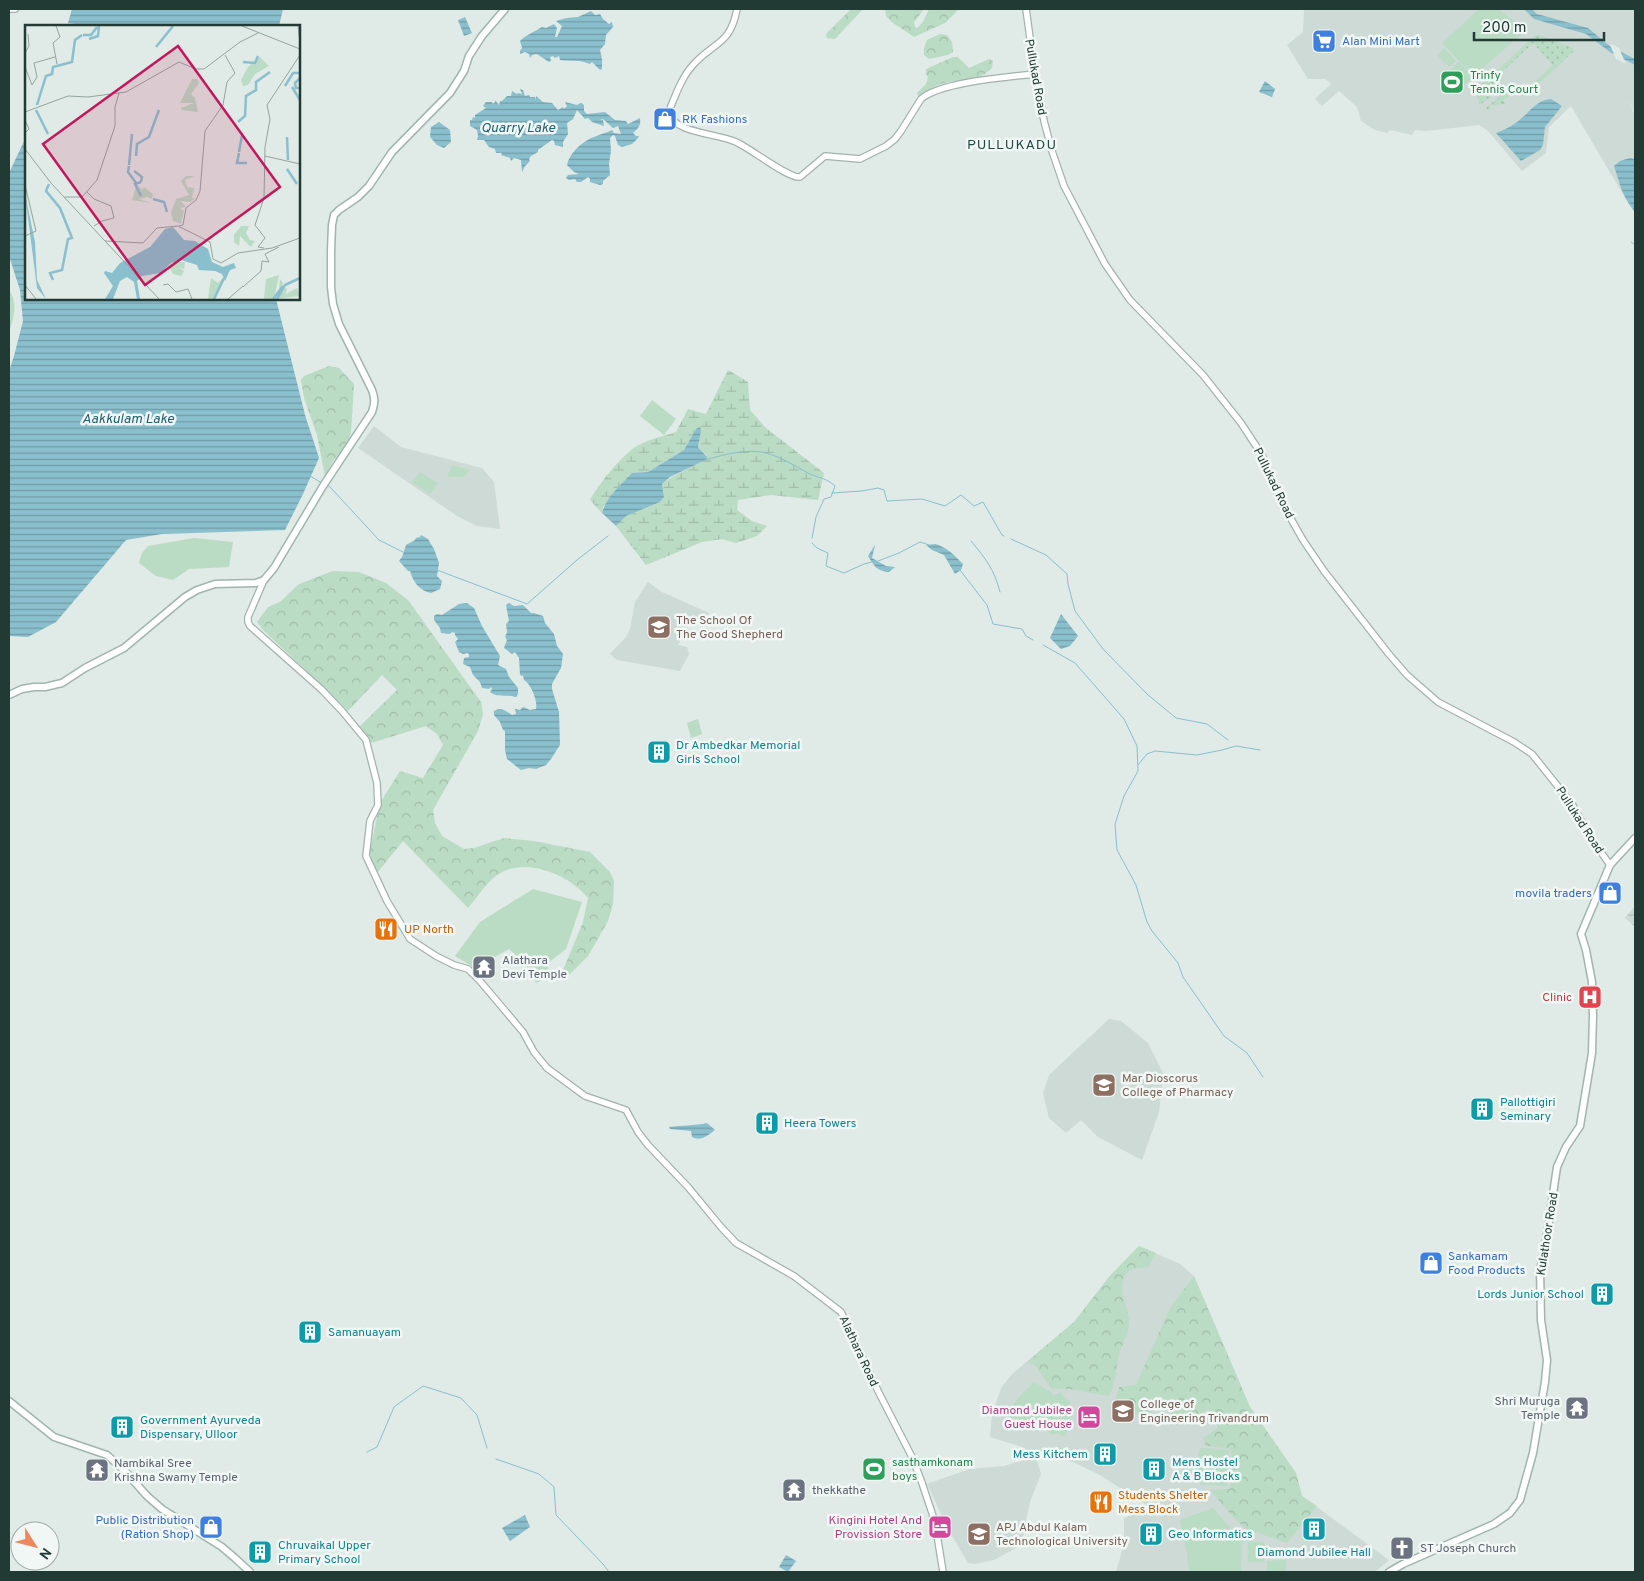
<svg xmlns="http://www.w3.org/2000/svg" width="1644" height="1581" viewBox="0 0 1644 1581" font-family="Overpass,sans-serif">
  <style>
    .built { fill: #cedad5 }
    .industrial { fill: url(#industrial-grid) }
    .grass { fill: url(#grass-dots) }
    .forest { fill: url(#forest-crowns) }
    .wetland { fill: url(#wetland-marsh) }
    .green { fill: #badbc4 }
    .water { fill: url(#water-rules) }
    .pier { fill: #e0eae6 }
    .lines { fill: none; stroke-linecap: round; stroke-linejoin: round }
    .stream { stroke: #8abfcd; stroke-width: 1 }
    .tertiary-casing { stroke: #a3b2ad; stroke-width: 8 }
    .secondary-casing { stroke: #a0b5af; stroke-width: 9 }
    .tertiary { stroke: #fff; stroke-width: 5.5 }
    .secondary { stroke: #fff; stroke-width: 6 }
    .labels { text-anchor: middle; stroke-width: 5; stroke-linejoin: round; paint-order: stroke }
    .shop-label { font-size: 12px; fill: #366cbe; stroke: #f0f7f4; text-anchor: start }
    .leisure-label { font-size: 12px; fill: #27864d; stroke: #f0f7f4; text-anchor: start }
    .street-label { font-size: 12px; fill: #223a34; stroke: #f0f7f4 }
    .education-label { font-size: 12px; fill: #785e54; stroke: #f0f7f4; text-anchor: start }
    .culture-label { font-size: 12px; fill: #0d838f; stroke: #f0f7f4; text-anchor: start }
    .food-label { font-size: 12px; fill: #c56008; stroke: #f0f7f4; text-anchor: start }
    .worship-label { font-size: 12px; fill: #5b616d; stroke: #f0f7f4; text-anchor: start }
    .health-label { font-size: 12px; fill: #be3a42; stroke: #f0f7f4; text-anchor: end }
    .hotel-label { font-size: 12px; fill: #b23c85; stroke: #f0f7f4; text-anchor: end }
    .water-label { font-size: 14px; font-style: italic; fill: #1f6072; stroke: #f0f7f4 }
    .neighbourhood-label { font-size: 14px; letter-spacing: 1px; fill: #1f4a42; stroke: #f0f7f4 }
    .inset-river { fill: none; stroke: #8abfcd; stroke-width: 2.5 }
    .inset-road { fill: none; stroke: #94a49f; stroke-width: 1 }
    .view { fill: #c2185b; fill-opacity: 0.15; stroke: #c2185b; stroke-width: 2.5 }
    .inset-edge { fill: none; stroke: #223a34; stroke-width: 2.5 }
  </style>
  <defs>
    <pattern id="industrial-grid" width="8" height="8" patternUnits="userSpaceOnUse" patternTransform="scale(1.25)"><rect width="8" height="8" fill="#cedad5"/><path d="M0 4h8M4 0v8" fill="none" stroke="#b1bcb7"/></pattern>
    <pattern id="grass-dots" width="8" height="8" patternUnits="userSpaceOnUse" patternTransform="scale(1.25)"><rect width="8" height="8" fill="#badbc4"/><path d="M2 2h.1M6 6h.1" fill="none" stroke="#a0bda9" stroke-width="1.8" stroke-linecap="round"/></pattern>
    <pattern id="forest-crowns" width="20" height="18" patternUnits="userSpaceOnUse" patternTransform="scale(1.25)"><rect width="20" height="18" fill="#badbc4"/><path d="M2 6a3 3 0 1 1 6 0M12 15a3 3 0 1 1 6 0" fill="none" stroke="#a0bda9"/></pattern>
    <pattern id="wetland-marsh" width="20" height="14" patternUnits="userSpaceOnUse" patternTransform="scale(1.25)"><rect width="20" height="14" fill="#badbc4"/><path d="M1 5h8M5 5V1M11 12h8M15 12V8" fill="none" stroke="#a0bda9"/></pattern>
    <pattern id="water-rules" width="6" height="5" patternUnits="userSpaceOnUse" patternTransform="scale(1.25)"><rect width="6" height="5" fill="#8abfcd"/><path d="M0 2.5h6" fill="none" stroke="#709ca7"/></pattern>
  </defs>
  <rect width="100%" height="100%" fill="#e0eae6"/>
  <g class="built">
    <polygon points="1304,9 1635,9 1635,113 1627,97 1635,115 1635,213 1615,181 1571,106 1549,127 1546,153 1522,171 1488,131 1479,125 1426,131 1415,130 1412,135 1390,130 1387,133 1375,130 1361,121 1357,107 1339,91 1322,106 1315,99 1331,84 1326,79 1308,79 1287,45 1303,32"/>
    <polygon points="374,426 401,447 482,468 494,482 500,529 477,526 457,516 358,448"/>
    <polygon points="648,582 662,592 709,613 703,625 690,622 678,645 687,647 689,654 680,671 617,660 610,654 626,637 630,629 635,602"/>
    <polygon points="1109,1019 1121,1021 1148,1043 1163,1073 1159,1112 1142,1160 1098,1137 1081,1120 1066,1133 1049,1118 1043,1094 1049,1075"/>
    <polygon points="1139,1246 1180,1264 1194,1276 1250,1407 1296,1473 1302,1496 1389,1560 1375,1572 1116,1572 1124,1544 1124,1518 1150,1507 1098,1474 1073,1462 1046,1457 1036,1458 1041,1474 1030,1502 1021,1545 994,1560 974,1564 968,1563 948,1529 927,1484 970,1469 1004,1466 1024,1460 1025,1448 990,1437 992,1415 1001,1388 1012,1374 1074,1322 1109,1277"/>
  </g>
  <polygon class="industrial" points="1635,906 1635,927 1625,918"/>
  <polygon class="grass" points="1536,35 1539,35 1573,48 1574,51 1524,97 1516,90 1503,100 1506,104 1490,106 1490,110 1485,109 1507,90 1509,92 1518,84 1525,91 1553,65 1533,43 1501,73 1504,76 1499,81 1500,82 1488,93 1491,97 1481,104 1479,104 1477,93 1482,84"/>
  <g class="forest">
    <polygon points="851,9 863,9 835,39 827,38 826,34"/>
    <polygon points="885,9 898,10 901,9 924,9 914,22 915,27 917,28 923,22 929,9 959,9 945,23 914,37 893,23 886,16"/>
    <polygon points="940,34 947,35 952,42 953,52 948,55 929,59 924,55 924,48 927,40"/>
    <path d="M953,57H958L969,68L989,59L993,61L992,68C976,84 963,78 944,83C935,85 926,92 918,96L917,93L926,84L928,77L926,74V69Z"/>
    <path d="M9,290C18,302 14,318 9,332Z"/>
    <polygon points="329,366 339,368 354,384 351,433 346,446 333,461 325,476 317,435 304,398 301,380 304,376"/>
    <path d="M333,571L359,572L386,583L408,600L481,702L483,714L478,731L433,810L435,823L442,836L464,849L474,848L504,838L534,841L590,852L610,872L614,881L613,904L608,921L588,956L565,979L561,975L583,922L588,898C569,874 523,855 496,876C486,883 476,899 468,908L403,841L377,873L372,864L370,850L377,817L380,803L400,771L423,778L443,745L437,734L426,726L371,743L360,726L397,690L382,675L348,711L329,692L264,631L257,622L268,607L280,602L299,584Z"/>
    <path d="M1139,1246L1156,1253L1148,1267C1141,1268 1132,1267 1127,1273C1115,1287 1129,1307 1129,1322C1129,1334 1122,1343 1119,1355C1115,1370 1117,1381 1109,1396L1069,1389L1051,1388L1036,1367L1028,1361L1074,1322L1109,1277Z"/>
    <polygon points="1194,1276 1250,1407 1296,1473 1302,1496 1317,1506 1287,1543 1245,1528 1233,1517 1210,1490 1230,1489 1231,1449 1206,1446 1203,1438 1218,1428 1208,1409 1187,1422 1172,1416 1164,1403 1152,1410 1150,1418 1113,1407 1119,1387 1136,1385 1170,1308"/>
  </g>
  <path class="wetland" d="M728,370L748,382L750,410L766,428L824,473L818,500L771,495L738,500L737,510L752,521L767,526L757,536L736,543L722,539L702,542L646,565L616,526L626,516L660,502L664,497L662,484C675,473 693,468 707,456L698,447L701,431L696,429L684,450L648,472L632,473L603,507L602,513L590,500C598,485 624,452 639,445C650,439 664,436 676,432L688,409L706,414Z"/>
  <g class="green">
    <polygon points="1479,9 1498,9 1526,30 1474,76 1442,43"/>
    <polygon points="1444,48 1456,61 1449,67 1437,55"/>
    <polygon points="1459,62 1473,77 1454,94 1440,79"/>
    <polygon points="652,400 676,419 664,435 640,416"/>
    <polygon points="452,465 470,470 464,477 447,477"/>
    <polygon points="420,472 438,483 430,494 412,482"/>
    <polygon points="194,538 233,542 229,567 189,569 173,580 156,576 139,563 142,553 148,546"/>
    <polygon points="698,719 702,734 691,738 687,723"/>
    <polygon points="533,889 582,902 566,949 548,963 548,977 536,983 528,968 509,949 475,968 455,956 480,922"/>
    <path d="M1034,1382L1051,1392L1053,1396L1061,1392L1063,1396L1070,1401L1069,1415L1072,1417L1068,1419L1059,1418L1070,1423L1065,1436L1059,1434H1051L1035,1422L1030,1420L1015,1421L1006,1416C1012,1403 1023,1393 1034,1382Z"/>
    <polygon points="1200,1448 1229,1450 1227,1486 1200,1484 1195,1473"/>
    <polygon points="1213,1508 1237,1535 1242,1538 1241,1572 1189,1572 1187,1554 1180,1520"/>
    <rect x="1248" y="1542" width="16" height="20"/>
    <polygon points="1286,1560 1286,1572 1267,1572 1267,1561"/>
  </g>
  <g class="water">
    <polygon points="72,9 283,9 279,26 90,26 68,23"/>
    <polygon points="1524,9 1532,9 1537,14 1588,28 1611,47 1635,59 1635,65 1610,52 1586,34 1534,19"/>
    <path d="M591,11L595,15L600,14L603,19L609,24L612,22L613,27L606,35L605,44L600,50L602,59V69L600,70L592,62L590,64C578,59 571,62 560,60L559,56L555,58L553,56L550,57L551,61L549,62L537,54L532,55L530,58L529,54L525,52L520,54V51L522,48L520,41C524,36 536,31 542,27L546,28L554,24L557,28L555,37H557L562,26L556,21L566,18L578,17Z"/>
    <polygon points="465,17 472,33 464,36 458,20"/>
    <polygon points="1265,81 1275,89 1272,97 1259,92"/>
    <path d="M520,89L523,90L525,96L529,95L530,97H535L536,100V96L543,102L552,103L558,110L563,107L564,109L567,106L565,102L577,105L581,103L584,105V111L587,114L605,112L615,120L626,121L628,124L640,118C641,125 639,128 633,133L636,136H639L638,138L632,144L622,147L618,145L615,136L613,135L610,138L611,150L609,164L610,175L603,181V184L600,185L590,182V179L588,177L581,182H577L575,179L569,180L566,178L568,175L579,174L574,172L567,165C570,152 583,141 594,137C601,134 606,133 612,130L614,133L621,134L618,126L613,128L603,119L600,120H603L604,126L592,122L588,118L585,119L577,110L573,119L567,123L568,134L563,142V147L555,145L554,141L552,140L538,150V152L531,156L529,159L530,161L525,166L522,172L521,160L514,158L511,161L510,158L501,155L502,153H496L495,149L489,147L484,140H477L478,136L477,130L470,126V120H472L473,117L475,118V115L486,108L483,106L486,102H492L493,104L495,102V100L499,105L500,101H502L507,96H511L512,91L517,94L518,93L522,94Z"/>
    <path d="M1551,99L1562,106L1545,127L1543,145L1540,150L1521,161L1496,133C1507,129 1516,124 1524,116C1533,108 1538,100 1551,99Z"/>
    <polygon points="439,122 450,130 451,142 444,148 437,145 430,137 431,127"/>
    <polygon points="26,137 26,299 276,299 305,415 319,458 303,494 285,530 162,534 126,540 56,622 28,637 9,636 9,371 14,356 23,321 20,290 9,256 9,173"/>
    <path d="M1630,158L1635,159V212C1621,194 1621,187 1614,166L1620,161Z"/>
    <path d="M700,427L701,431L698,447L707,457L705,460L670,477L662,484L664,497L660,502L626,516L616,526L602,513C606,497 621,485 632,473L648,472L684,450L696,429Z"/>
    <path d="M421,535L428,539L434,549L439,563L437,576L442,581L440,589L431,593C420,591 413,582 410,571H408L399,561L402,557L406,545L415,540L416,538L420,537Z"/>
    <path d="M935,544C947,547 954,555 963,564L961,570L955,574L944,555L932,550L926,545Z"/>
    <path d="M875,545L872,558L886,566L895,567L889,572C877,571 874,566 868,556Z"/>
    <path d="M467,603L474,608L482,626L500,656L498,665L506,669L509,677L518,688V694L516,697C507,694 497,698 490,692L492,689L491,687L489,689L482,688L480,682L473,675L470,667L463,664L464,658L469,657V655L468,653L463,654L459,652L455,642L458,639L455,635V633L453,632L449,634L441,633L440,628L434,620V616L437,614L442,615L459,604Z"/>
    <path d="M509,603L514,606L523,605L531,613H534L543,616L545,623L554,634L557,646L563,654L561,668L552,684V689L559,712L560,745L551,759L546,765L536,769L529,768L521,770L507,759L505,750V731L503,730L500,722L494,715V711C501,707 506,711 512,715L516,714L515,709L520,710L523,707L530,710L536,709C538,701 531,684 524,680L523,676L520,675L519,658L515,652L512,654L504,648L507,640L505,637L507,632L506,624L509,621L506,605Z"/>
    <polygon points="1061,614 1078,636 1070,646 1061,649 1050,638"/>
    <path d="M707,1123L715,1130C708,1135 701,1142 692,1137L691,1131L670,1129L669,1127C682,1125 694,1126 707,1123Z"/>
    <polygon points="525,1515 530,1527 510,1541 502,1528"/>
    <polygon points="786,1555 796,1561 788,1572 779,1567"/>
  </g>
  <polygon class="pier" points="1612,44 1619,48 1626,64 1616,59 1610,45"/>
  <g class="lines">
    <g class="stream">
      <polyline points="1631,242 1635,245"/>
      <path d="M705,460C722,455 748,448 766,453C781,457 795,466 808,473C820,479 825,477 835,486L831,497L824,499L816,517L812,538"/>
      <polyline points="310,476 322,483"/>
      <polyline points="326,484 330,487 379,540 403,552"/>
      <polyline points="832,493 862,491 878,488 884,490 887,501 922,499 945,506 961,495 974,506 983,502 1002,535 1004,536"/>
      <polyline points="1011,539 1046,555 1067,574 1068,584 1075,611 1103,649 1147,694 1176,718 1207,724 1228,740"/>
      <path d="M971,541C986,559 994,569 1000,592"/>
      <polyline points="812,543 817,548 828,553 826,566 844,573 864,564 872,562"/>
      <polyline points="878,561 899,553 920,542 929,545"/>
      <polyline points="437,570 527,604 577,560 608,536"/>
      <polyline points="960,570 987,605 993,624 1022,629 1026,636 1033,640"/>
      <polyline points="1043,645 1075,663 1124,719 1137,746 1138,771 1124,796 1115,824 1117,850 1136,885 1147,922 1152,931 1178,963 1183,977 1224,1036 1247,1053 1263,1077"/>
      <polyline points="1138,765 1147,754 1155,751 1197,755 1222,750 1236,746 1260,750"/>
      <polyline points="367,1452 377,1447 394,1407 423,1386 461,1398 477,1415 487,1448"/>
      <polyline points="496,1459 539,1474 554,1487 556,1515 603,1564 609,1572"/>
    </g>
    <g class="tertiary-casing">
      <g id="tertiary">
        <polyline points="9,9 15,9"/>
        <path d="M737,9C730,46 714,41 693,65C681,78 675,97 668,113C676,134 717,133 736,142C750,148 789,179 800,177L825,156L860,159L886,146L895,139L901,131L921,99C940,82 1007,77 1035,74"/>
        <polyline points="1026,9 1035,74 1044,121 1052,151 1064,186 1105,264 1130,300 1203,375 1241,423 1262,455 1278,496 1303,540 1324,571 1388,653 1407,675 1438,702 1514,742 1532,754 1572,804 1589,835 1610,865"/>
        <polyline points="264,580 248,617 248,622 250,626 321,689 342,711 366,740 377,783 378,805 370,821 366,856 387,901 410,939 436,956 454,965 468,969 480,981 523,1032 534,1052 547,1068 585,1096 626,1110 638,1132 648,1145 688,1187 721,1227 736,1243 794,1276 841,1312 878,1391 912,1457 922,1483 935,1522 943,1572"/>
      </g>
    </g>
    <g class="secondary-casing">
      <g id="secondary">
        <path d="M9,695L22,689L34,687H45L62,683L85,668L124,648L185,597L197,590L215,584L256,583L264,580L274,568L323,486L372,412C375,403 375,398 372,390L339,324L333,304L331,287V251L332,225L334,215L339,210L358,197L369,186L392,152L450,93L464,71L469,56L482,36L505,9"/>
        <polyline points="9,1401 54,1437 107,1455 124,1470 147,1496 162,1509 222,1547 236,1559 250,1572"/>
        <polyline points="1389,1572 1403,1564 1494,1524 1510,1513 1520,1500 1533,1453 1545,1382 1547,1360 1541,1320 1540,1269 1544,1255 1557,1167 1566,1147 1580,1126 1592,1053 1593,1015 1592,982 1586,950 1581,934 1610,865 1635,838"/>
      </g>
    </g>
    <use href="#tertiary" class="tertiary"/>
    <use href="#secondary" class="secondary"/>
  </g>
  <defs>
    <g id="supermarket-square" transform="scale(1.25)"><rect x="-9" y="-9" width="18" height="18" rx="4" fill="#3f7fe0" stroke="#f0f7f4"/><path d="M-6-5.5h2.5l.6 2H6L4.5 2H-2.5L-4.4-4H-6ZM-1.5 3.2a1.3 1.3 0 1 0 .1 0ZM3 3.2a1.3 1.3 0 1 0 .1 0Z" fill="#fff"/></g>
    <g id="stadium-square" transform="scale(1.25)"><rect x="-9" y="-9" width="18" height="18" rx="4" fill="#2e9e5b" stroke="#f0f7f4"/><path d="M0-5a6.5 5 0 1 0 0 10a6.5 5 0 1 0 0-10ZM-3.5-1.8h7v3.6h-7Z" fill="#fff"/></g>
    <g id="shop-square" transform="scale(1.25)"><rect x="-9" y="-9" width="18" height="18" rx="4" fill="#3f7fe0" stroke="#f0f7f4"/><path d="M-5-2.5h2.3a2.7 3.5 0 0 1 5.4 0H5L5.5 6h-11ZM-1.5-2.5h3a1.5 2.3 0 0 0-3 0Z" fill="#fff"/></g>
    <g id="school-square" transform="scale(1.25)"><rect x="-9" y="-9" width="18" height="18" rx="4" fill="#8d6e63" stroke="#f0f7f4"/><path d="M0-5L7-2L0 1L-7-2ZM-4 1L0 2.5L4 1V4Q0 6-4 4Z" fill="#fff"/></g>
    <g id="building-square" transform="scale(1.25)"><rect x="-9" y="-9" width="18" height="18" rx="4" fill="#0f9aa8" stroke="#f0f7f4"/><path d="M-4-6H4V6H1V3H-1V6H-4ZM-2.5-4.3h1.7v1.8h-1.7ZM.8-4.3h1.7v1.8H.8ZM-2.5-1h1.7V.8h-1.7ZM.8-1h1.7V.8H.8Z" fill="#fff"/></g>
    <g id="restaurant-square" transform="scale(1.25)"><rect x="-9" y="-9" width="18" height="18" rx="4" fill="#e8710a" stroke="#f0f7f4"/><path d="M-5-6h1v4h1v-4h1v4h1v-4h1v5L-1.5 .5V6h-2V.5L-5-1ZM5-6V6H3V1.5H1.5Q1.5-4 5-6Z" fill="#fff"/></g>
    <g id="temple-square" transform="scale(1.25)"><rect x="-9" y="-9" width="18" height="18" rx="4" fill="#6b7280" stroke="#f0f7f4"/><path d="M0-6L5-2H3V0L6.5 2.5H4V6H1.5V3h-3V6H-4V2.5H-6.5L-3 0V-2H-5Z" fill="#fff"/></g>
    <g id="hospital-square" transform="scale(1.25)"><rect x="-9" y="-9" width="18" height="18" rx="4" fill="#e0444e" stroke="#f0f7f4"/><path d="M-5-5h3v3.5h4V-5h3V5h-3V1.5h-4V5h-3Z" fill="#fff"/></g>
    <g id="university-square" transform="scale(1.25)"><rect x="-9" y="-9" width="18" height="18" rx="4" fill="#8d6e63" stroke="#f0f7f4"/><path d="M0-5L7-2L0 1L-7-2ZM-4 1L0 2.5L4 1V4Q0 6-4 4Z" fill="#fff"/></g>
    <g id="hotel-square" transform="scale(1.25)"><rect x="-9" y="-9" width="18" height="18" rx="4" fill="#d1479c" stroke="#f0f7f4"/><path d="M-6-4.5h1.5V1H6V5H4.5V3h-9V5H-6ZM-4 0a1.8 1.8 0 1 1 3.6 0ZM.5 0V-2.5h3Q6-2.5 6 0Z" fill="#fff"/></g>
    <g id="church-square" transform="scale(1.25)"><rect x="-9" y="-9" width="18" height="18" rx="4" fill="#6b7280" stroke="#f0f7f4"/><path d="M-1.2-6h2.4v3.5h3.3v2.4h-3.3V6h-2.4V-.1h-3.3v-2.4h3.3Z" fill="#fff"/></g>
  </defs>
  <g fill-rule="evenodd">
    <use href="#supermarket-square" x="1324" y="41"/>
    <use href="#stadium-square" x="1452" y="82"/>
    <use href="#shop-square" x="665" y="119"/>
    <use href="#school-square" x="659" y="627"/>
    <use href="#building-square" x="659" y="752"/>
    <use href="#shop-square" x="1610" y="893"/>
    <use href="#restaurant-square" x="386" y="929"/>
    <use href="#temple-square" x="484" y="967"/>
    <use href="#hospital-square" x="1590" y="997"/>
    <use href="#university-square" x="1104" y="1085"/>
    <use href="#building-square" x="1482" y="1109"/>
    <use href="#building-square" x="767" y="1123"/>
    <use href="#shop-square" x="1431" y="1263"/>
    <use href="#building-square" x="1602" y="1294"/>
    <use href="#building-square" x="310" y="1332"/>
    <use href="#temple-square" x="1577" y="1408"/>
    <use href="#university-square" x="1123" y="1411"/>
    <use href="#hotel-square" x="1089" y="1417"/>
    <use href="#building-square" x="122" y="1427"/>
    <use href="#building-square" x="1105" y="1454"/>
    <use href="#stadium-square" x="874" y="1469"/>
    <use href="#building-square" x="1154" y="1469"/>
    <use href="#temple-square" x="97" y="1470"/>
    <use href="#temple-square" x="794" y="1490"/>
    <use href="#restaurant-square" x="1101" y="1502"/>
    <use href="#shop-square" x="211" y="1527"/>
    <use href="#hotel-square" x="940" y="1527"/>
    <use href="#building-square" x="1314" y="1529"/>
    <use href="#university-square" x="979" y="1534"/>
    <use href="#building-square" x="1151" y="1534"/>
    <use href="#church-square" x="1402" y="1548"/>
    <use href="#building-square" x="260" y="1552"/>
  </g>
  <g class="labels">
    <g class="shop-label">
      <text x="1342" y="45">Alan Mini Mart</text>
      <text x="682" y="123">RK Fashions</text>
      <text x="1592" y="897" text-anchor="end">movila traders</text>
      <text x="1448" y="1260">Sankamam<tspan x="1448" dy="14">Food Products</tspan></text>
      <text x="194" y="1524" text-anchor="end">Public Distribution<tspan x="194" dy="14">(Ration Shop)</tspan></text>
    </g>
    <g class="leisure-label">
      <text x="1470" y="79">Trinfy<tspan x="1470" dy="14">Tennis Court</tspan></text>
      <text x="892" y="1466">sasthamkonam<tspan x="892" dy="14">boys</tspan></text>
    </g>
    <g class="street-label">
      <text transform="translate(1036 77) rotate(80)" y="4">Pullukad Road</text>
      <text transform="translate(1274 483) rotate(64)" y="4">Pullukad Road</text>
      <text transform="translate(1580 820) rotate(57)" y="4">Pullukad Road</text>
      <text transform="translate(1547 1234) rotate(-81)" y="4">Kulathoor Road</text>
      <text transform="translate(859 1351) rotate(65)" y="4">Alathara Road</text>
    </g>
    <g class="education-label">
      <text x="676" y="624">The School Of<tspan x="676" dy="14">The Good Shepherd</tspan></text>
      <text x="1122" y="1082">Mar Dioscorus<tspan x="1122" dy="14">College of Pharmacy</tspan></text>
      <text x="1140" y="1408">College of<tspan x="1140" dy="14">Engineering Trivandrum</tspan></text>
      <text x="996" y="1531">APJ Abdul Kalam<tspan x="996" dy="14">Technological University</tspan></text>
    </g>
    <g class="culture-label">
      <text x="676" y="749">Dr Ambedkar Memorial<tspan x="676" dy="14">Girls School</tspan></text>
      <text x="1500" y="1106">Pallottigiri<tspan x="1500" dy="14">Seminary</tspan></text>
      <text x="784" y="1127">Heera Towers</text>
      <text x="1584" y="1298" text-anchor="end">Lords Junior School</text>
      <text x="328" y="1336">Samanuayam</text>
      <text x="140" y="1424">Government Ayurveda<tspan x="140" dy="14">Dispensary, Ulloor</tspan></text>
      <text x="1088" y="1458" text-anchor="end">Mess Kitchem</text>
      <text x="1172" y="1466">Mens Hostel<tspan x="1172" dy="14">A &amp; B Blocks</tspan></text>
      <text x="1168" y="1538">Geo Informatics</text>
      <text x="278" y="1549">Chruvaikal Upper<tspan x="278" dy="14">Primary School</tspan></text>
      <text x="1314" y="1556" text-anchor="middle">Diamond Jubilee Hall</text>
    </g>
    <g class="food-label">
      <text x="404" y="933">UP North</text>
      <text x="1118" y="1499">Students Shelter<tspan x="1118" dy="14">Mess Block</tspan></text>
    </g>
    <g class="worship-label">
      <text x="502" y="964">Alathara<tspan x="502" dy="14">Devi Temple</tspan></text>
      <text x="1560" y="1405" text-anchor="end">Shri Muruga<tspan x="1560" dy="14">Temple</tspan></text>
      <text x="114" y="1467">Nambikal Sree<tspan x="114" dy="14">Krishna Swamy Temple</tspan></text>
      <text x="812" y="1494">thekkathe</text>
      <text x="1420" y="1552">ST Joseph Church</text>
    </g>
    <g class="health-label">
      <text x="1572" y="1001">Clinic</text>
    </g>
    <g class="hotel-label">
      <text x="1072" y="1414">Diamond Jubilee<tspan x="1072" dy="14">Guest House</tspan></text>
      <text x="922" y="1524">Kingini Hotel And<tspan x="922" dy="14">Provission Store</tspan></text>
    </g>
    <g class="water-label">
      <text x="518" y="132">Quarry Lake</text>
      <text x="128" y="423">Aakkulam Lake</text>
    </g>
    <g class="neighbourhood-label">
      <text x="1012" y="149">PULLUKADU</text>
    </g>
  </g>
  <g transform="translate(25 25)">
    <rect width="275" height="275" fill="#e0eae6"/>
    <path d="M235,32L244,41L230,49L223,60L218,61L216,55L223,42ZM167,54H172L174,58L166,69L170,73L173,87L156,85V83L169,78H155ZM161,151H169L160,155L162,162L169,163L167,173H171L165,177L156,176L161,182L155,183L159,186L156,199L148,196L146,188L151,174L164,170L156,156ZM216,201H224L221,208L225,215L230,216L226,222L215,211L214,221L209,217V210ZM151,237H160L159,244L153,242L159,246L156,251L148,249L144,241ZM254,250L250,269L247,274H239L241,254ZM186,253L193,258L198,253L188,274H183ZM255,254L258,258L256,264L262,263L261,269L272,263L275,271L248,274L254,265Z" fill="#badbc4"/>
    <path d="M112,159L117,165L119,162L128,169L127,174L122,172L114,174L126,178L107,175Z" fill="#badbc4"/>
    <path d="M0,169L10,217L12,255L21,274L12,263ZM148,202L159,215L170,216L183,224L187,237L198,242L209,238L211,243L205,245L200,256L197,249L190,246L174,245L172,240L156,235L146,238L135,248L117,251L112,256L115,274H112L109,257L102,252L95,256L88,274H80L88,261L79,248L80,246L87,248L95,238L125,222L140,204Z" fill="#8abfcd"/>
    <path class="inset-river" d="M58,10H66L72,2M64,14L73,11L74,1M131,22L148,1M218,37L230,38L233,31M275,53L270,58L271,63H275M260,61L268,48H275M267,62L275,75M12,80L21,51L27,49L28,42L47,37L50,15L57,10M11,85L23,109M213,97L220,91L221,71L231,65V57L245,47M262,112L263,135M214,127L217,110M214,128L212,138H222M111,131L112,119L124,112L134,85M104,140L107,109M104,141L103,147L111,158M262,144L272,159M109,146L117,152L116,157M116,157L110,159L116,171M24,159L21,166L35,183L47,213L43,214L37,245L25,248L28,255M128,174L139,177L142,187M189,274L199,253M248,274L258,261M252,274L260,260L275,253"/>
    <path class="inset-road" d="M31,1L35,12L28,18L32,39M217,1L275,24M273,1L275,18M0,28L4,21L3,9M0,42L7,60L12,52L9,38L30,32M0,87L43,71L63,72L101,67L154,37L171,44H179L215,17L233,8M0,95L4,104L0,108M0,124L26,158L134,274M240,131L275,139M0,160L11,206L0,211M62,167L69,174L86,181L89,193L77,196L69,201M40,172H57L72,155L90,101V82L94,68M154,201L158,200L161,183L171,175L175,166L180,106L198,80L202,57L210,48L200,30M80,216L118,218L132,203L153,201L185,217L188,234L196,238L213,228L247,223L275,213M239,223L233,222L240,213L230,200L239,173L240,122L245,94L242,80L275,30M0,260L11,274M138,260L143,259L151,267L163,264L167,274M218,262L236,246L237,236L244,237L240,229L254,222M203,274L218,261"/>
    <path class="view" d="M153,21L255,162L120,260L18,119Z"/>
    <rect width="275" height="275" class="inset-edge"/>
  </g>
  <rect width="1644" height="1581" fill="none" stroke="#223a34" stroke-width="20"/>
  <g transform="translate(35 1546) rotate(126)"><circle r="24" fill="#f0f7f4" stroke="#9eaba7"/>
  <path d="M0-4L9 19L0 12L-9 19Z" fill="#eb885d"/>
  <text y="-8" font-size="14" font-weight="bold" text-anchor="middle" fill="#223a34">N</text>
  </g>
  <path d="M1474 32v8h130v-8" fill="none" stroke="#223a34" stroke-width="2.5"/>
  <text x="1482" y="32" font-size="15" fill="#223a34" stroke="#f0f7f4" stroke-width="4" paint-order="stroke">200 m</text>
</svg>
